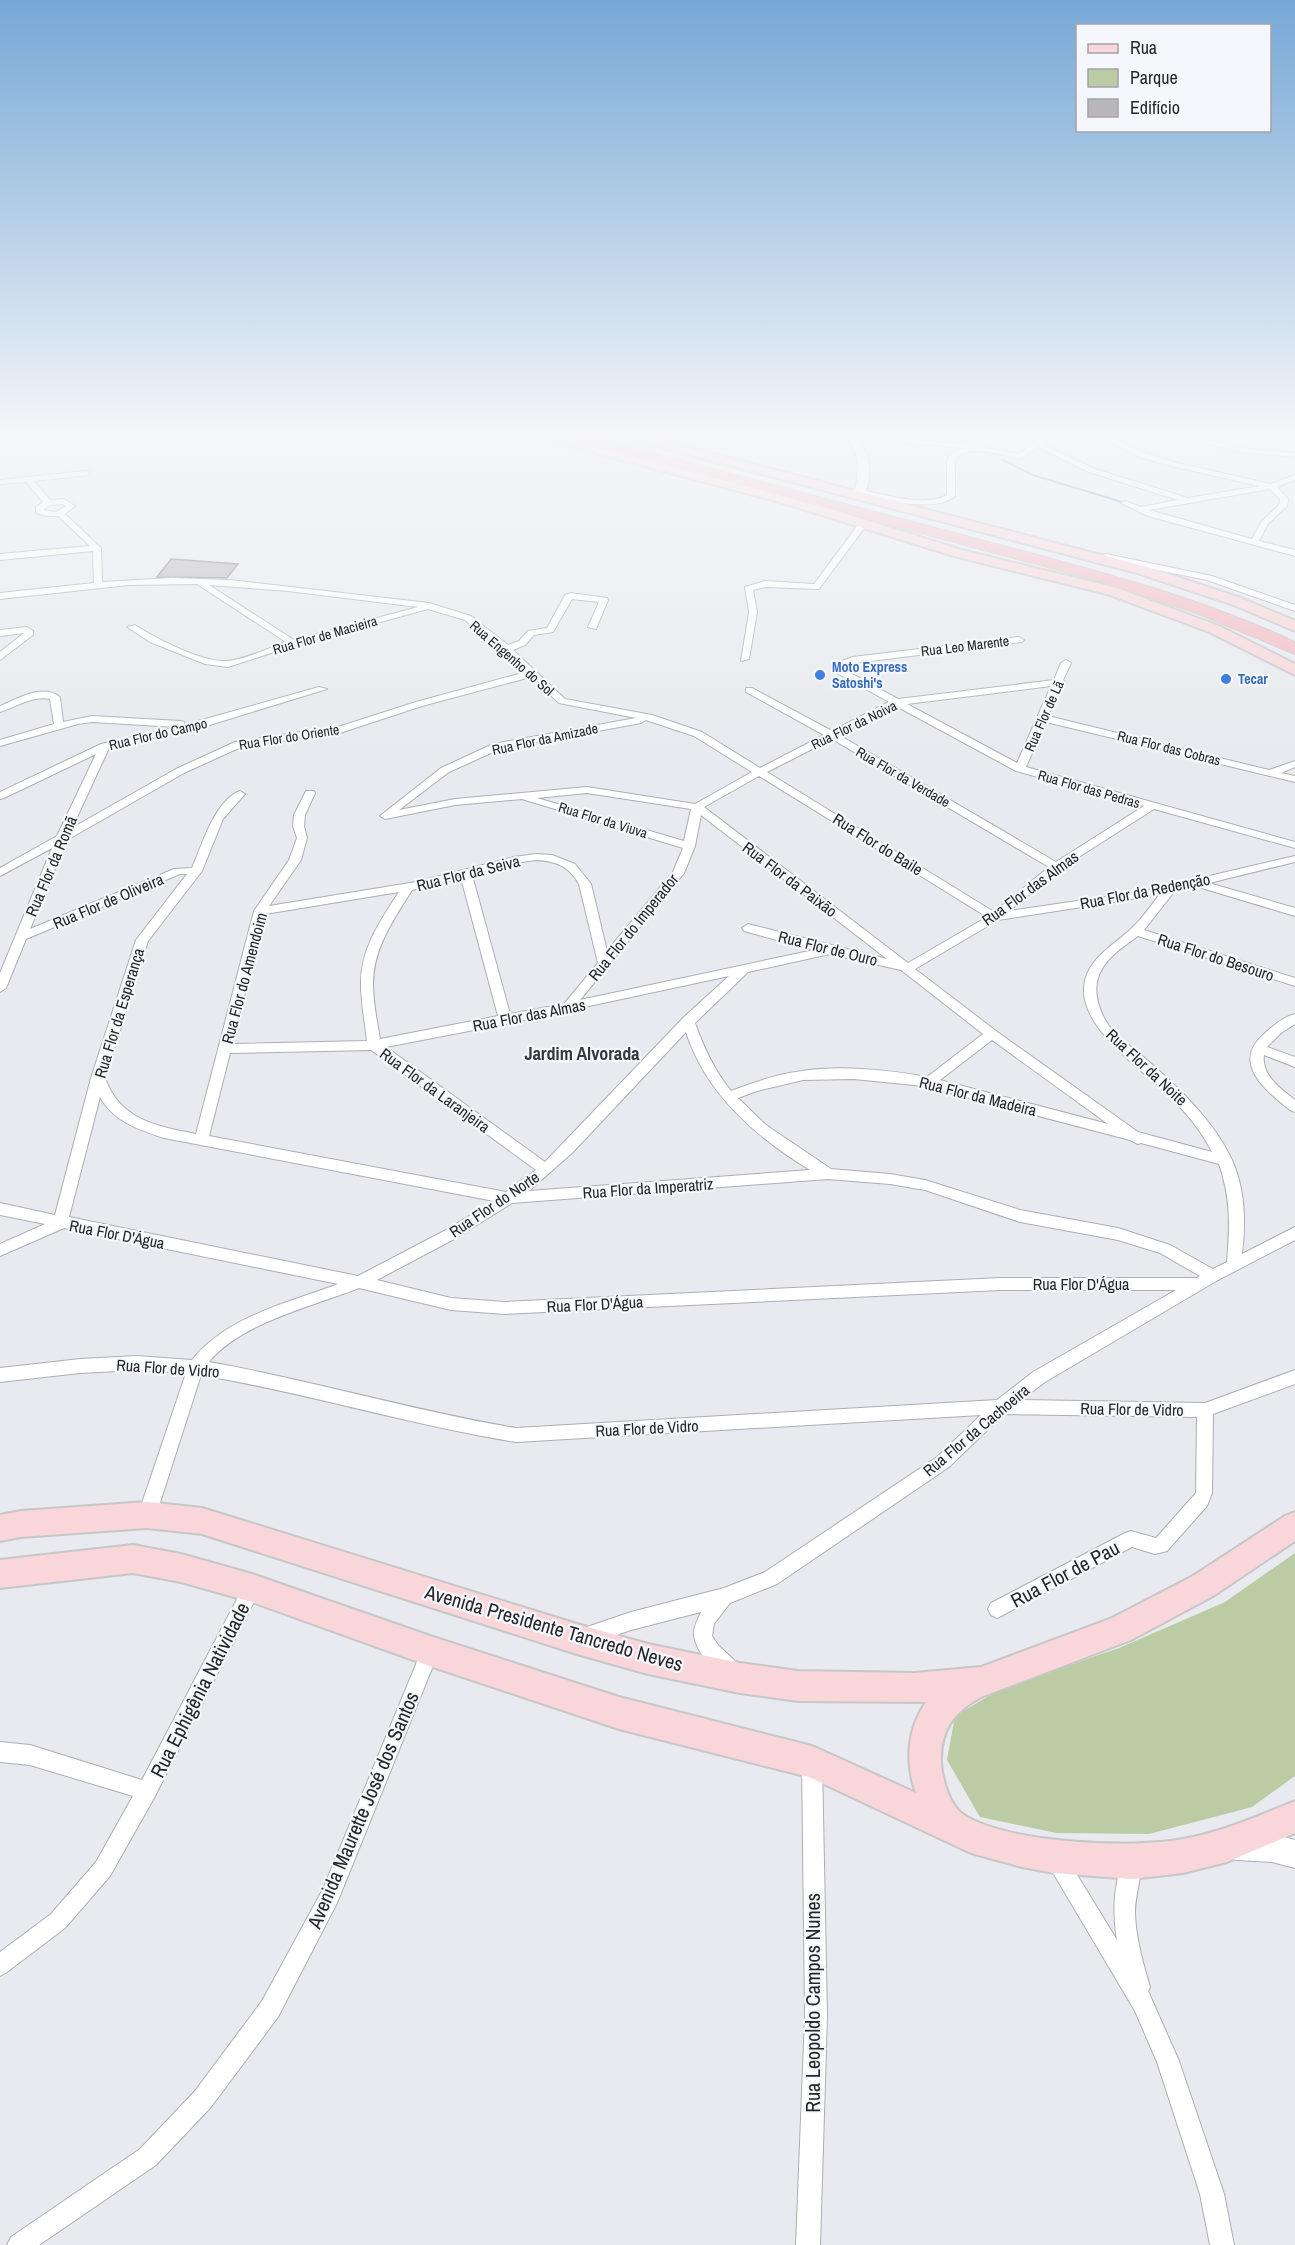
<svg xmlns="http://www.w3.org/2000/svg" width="1295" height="2245" viewBox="0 0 1295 2245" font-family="'Archivo Narrow',sans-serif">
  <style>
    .green { fill: #bbcca4 }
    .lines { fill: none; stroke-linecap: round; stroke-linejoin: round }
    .stream { stroke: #6c97bb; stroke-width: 2 }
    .building { fill: #bab7bc; stroke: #8b898e; stroke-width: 1.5 }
    .street-casing { stroke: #adaeb4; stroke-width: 2 }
    .secondary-casing { stroke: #adaeb4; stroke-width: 2 }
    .primary-casing { stroke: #c6c7c7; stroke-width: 4 }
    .highway-casing { stroke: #c6c7c7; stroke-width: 2 }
    .street { fill: #fff; fill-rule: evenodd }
    .secondary { fill: #fff; fill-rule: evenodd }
    .primary { fill: #f8d6da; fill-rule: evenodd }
    .highway { fill: #f3bac2; fill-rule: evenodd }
    .shop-dot { fill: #3f7fe0; stroke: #f6f7fd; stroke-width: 2 }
    .labels { text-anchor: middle; stroke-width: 4.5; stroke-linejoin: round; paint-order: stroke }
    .far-street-label { font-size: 14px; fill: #252628; stroke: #f6f7fd }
    .far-shop-label { font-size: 14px; font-weight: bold; fill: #366cbe; stroke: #f6f7fd; text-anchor: start }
    .street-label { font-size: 16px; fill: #252628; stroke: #f6f7fd }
    .neighbourhood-label { font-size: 18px; font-weight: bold; fill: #36363b; stroke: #f6f7fd }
    .near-street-label { font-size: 20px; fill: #252628; stroke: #f6f7fd }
  </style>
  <rect width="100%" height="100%" fill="#e8eaef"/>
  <polygon class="green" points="1295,1553 1295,1776 1252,1807 1149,1834 1056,1833 980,1817 947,1760 955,1716 1002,1688 1119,1648 1225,1602"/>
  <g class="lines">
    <polyline class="stream" points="1003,460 1033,475 1122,502"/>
  </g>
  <polygon class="building" points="171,559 238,564 227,578 157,577"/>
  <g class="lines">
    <g class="street-casing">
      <g id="street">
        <polygon points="43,436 50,436 51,437 47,439"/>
        <path d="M842,436H867L964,444L1019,454L1044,436H1051L1042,444L1095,469L1188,498L1260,486L1175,467L1139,457L1099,436H1107L1145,453L1177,463L1271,484L1295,475V480L1277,487L1288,499L1287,506L1268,524L1259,541L1295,550V556L1148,516L1121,503L1125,501L1141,507L1178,500L1089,472L1038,447L1020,459C1001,456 968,442 955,460V496C934,514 884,499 858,494V490H861C886,494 923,508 947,495V460L951,453L964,448L846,438ZM1270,489L1280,499L1279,505L1262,521L1252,539L1149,510Z"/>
        <polygon points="1181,436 1192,436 1240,448 1295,453 1295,457 1240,452"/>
        <path d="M86,471H89V475L34,481L50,500L64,499L75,506L65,514L101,548L102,582L172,578L230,580L429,603L471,616L508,645L519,641L528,631L547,628L565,595L571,593L607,598L608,600L596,629L588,627L599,602L572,599L553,632L534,635L525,645L513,650L565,699L652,715L702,732L760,768L824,735L746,692V688H752L832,731L889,702L835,672L833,670L839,662L853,657L1019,637L1024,640L1022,642L855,663L843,669L898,699L1054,680L1061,663L1066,660L1071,663L1063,680L1065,682L1061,685L1048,716L1269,770L1295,761V767L1281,773L1295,776V782L1046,722L1026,767L1295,842V848L1154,809L1060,869L1009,911L1145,891L1295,856V862L1209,883L1295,908V916L1195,886L1174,892L1144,930L1295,978V986L1138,936C1123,947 1104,959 1098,978C1093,994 1100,1013 1109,1026C1118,1039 1135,1049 1147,1060C1179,1088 1214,1121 1232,1160C1245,1189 1246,1222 1242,1254L1295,1227V1240L1218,1280L1045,1382L1021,1400L1205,1403L1295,1370V1384L1213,1414L1212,1493L1207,1506L1167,1551L1155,1554L1132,1547L1003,1615L997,1618L991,1615L988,1609L991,1603L1125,1533L1131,1531L1156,1538L1196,1493L1197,1417L1004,1414L949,1467L777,1584L730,1603L714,1624L712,1636L718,1645L737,1663L739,1669L737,1675L730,1678C714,1672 696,1653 694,1635C693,1627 698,1619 701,1612L631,1630L584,1646L578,1643L575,1637L578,1631L584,1628L631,1612L724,1588L765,1572L937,1457L981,1415L516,1442C410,1425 307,1393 201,1375L156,1515L153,1521L147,1523L141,1521L138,1515L186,1373L137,1370L80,1373L0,1382V1368L80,1359L137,1356L192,1360C227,1316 288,1303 338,1284L64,1228L0,1256V1244L45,1224L0,1215V1203L55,1215L91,1078L136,940L187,874H180L26,939L6,988L0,992V973L52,848L0,876V868L57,836L96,754L4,798L0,799V792L101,744L177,727L92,722L78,724L0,746V740L54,724L50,699C33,695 16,707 0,712V706C17,699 43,683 60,697L63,722L92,716L180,721L184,722V725L319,687L327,689L203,727L109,748L72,828L176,769L235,742L341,726L416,702L526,672L465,620L428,609L296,645L228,667L205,664L150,642L127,627L135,625C155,638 203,663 227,661C244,660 269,648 286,642L197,584L129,585L0,599V593L94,583L93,551L0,560V554L90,546L58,516H47L36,513V507L43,502L26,482L0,484V480ZM62,504L66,506L56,512L43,510L50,505ZM209,585L288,591L418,607L294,640ZM531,677L559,703L636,718L493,744L441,768L380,816L385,819L455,805L522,799L683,848L673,872L607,951L591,884L575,864L552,855L536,854L514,857L416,882L269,906L301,860L307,838L304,826L305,815L315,793L314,791H306L294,815L293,826L297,838L289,860L254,911L196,1134C156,1126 120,1120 105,1078L148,941L202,871L223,819L245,794L240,791C215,800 202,845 192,868L174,869L30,929L67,840L184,773L241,747L343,732L422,706ZM1051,686L1017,763L907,704ZM896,706L1016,771L1144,806L1056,862L839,735ZM646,720L694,736L752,772L695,804L587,787L455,799L399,810L449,772L500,749L641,723ZM832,739L1049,867L994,912L767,772ZM759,776L987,917L908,963L704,807ZM587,793L691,809L684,841L537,798ZM701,815L887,959L748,924L742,928L744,931L814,950L580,1000L684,873L695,846ZM536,860C556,861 569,866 579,884L598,963L564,1004L510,1014L472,875L514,863ZM461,878L498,1016L380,1039C377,1021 373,1002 373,984C373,948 394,919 412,890ZM399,892C380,921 360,950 361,985C361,1004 365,1022 367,1041L232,1044L265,914ZM1159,895C1151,906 1143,917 1133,927C1119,941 1101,950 1090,968C1062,1017 1138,1065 1167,1094C1185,1111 1201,1130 1212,1152L1138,1132L996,1031L915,969L998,920ZM830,954L901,970L983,1034L927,1077C890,1070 839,1065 802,1071C778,1074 754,1082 731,1091C714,1070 704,1048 695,1023L748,972ZM729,976L684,1017L545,1162L386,1047L505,1024ZM686,1032C706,1094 756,1137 810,1170L529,1191L573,1152ZM992,1040L1108,1124L940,1080ZM371,1050L536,1170L506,1192L209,1136L230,1053ZM854,1079L924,1086L1130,1140L1138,1144L1141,1143L1219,1164C1231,1199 1230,1225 1227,1262L1213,1269L1170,1245L1118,1228L1020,1210L925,1180L890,1174L831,1169L766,1125L738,1098L757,1091L803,1080ZM100,1097C113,1121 139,1130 164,1138L494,1201L446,1230L358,1276L69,1217ZM828,1179L890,1184L925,1190L1020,1222L1118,1240L1160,1253L1200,1276L1197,1278H1000L505,1302L451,1298L377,1280L456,1238L512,1203ZM359,1288L451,1310L505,1314L1000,1290H1176L1033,1372L997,1400L516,1428C413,1411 312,1380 209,1362C240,1323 314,1306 359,1288Z"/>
        <polygon points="861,521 868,523 819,589 765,587 753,590 757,612 749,659 741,661 749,612 745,587 765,581 814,584"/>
        <polygon points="1106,554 1212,576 1295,605 1295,611 1207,580 1103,559 1102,557"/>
        <polygon points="27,627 33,631 33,635 0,660 0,652 24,633 0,636 0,630"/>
        <path d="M1295,1014V1024L1281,1033L1267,1047L1295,1057V1067L1264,1055C1261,1075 1281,1089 1295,1100V1112L1290,1110C1265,1090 1231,1063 1264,1034C1273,1026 1283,1017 1295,1014Z"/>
        <polygon points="252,1580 258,1582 261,1588 258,1594 154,1798 110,1876 65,1928 7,1972 0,1976 0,1952 51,1914 96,1862 133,1796 30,1765 0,1762 0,1742 30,1745 142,1780 246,1582"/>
        <polygon points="430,1642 436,1645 439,1651 337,1903 278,2017 211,2107 156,2165 39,2245 7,2245 11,2237 140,2149 195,2091 262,2001 323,1889 424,1645"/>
        <polygon points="812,1752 819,1755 822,1762 827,2016 820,2245 796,2245 805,2016 802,1762 805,1755"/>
        <path d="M1056,1849L1063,1852L1117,1940C1112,1911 1114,1882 1125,1855L1132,1852L1139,1855C1145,1869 1134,1897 1135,1914C1136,1939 1143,1963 1150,1987L1148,1991L1179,2061L1224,2194L1234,2245H1210L1200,2194L1157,2062L1135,2011L1049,1866L1046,1859L1049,1852Z"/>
      </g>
    </g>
    <g class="secondary-casing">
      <g id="secondary">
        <path d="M845,436H855C871,452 873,477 864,497L860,498L854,495C859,470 862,457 845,436Z"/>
        <polygon points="1236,1832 1272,1834 1295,1840 1295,1868 1272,1862 1236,1860 1226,1856 1222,1846 1226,1836"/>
      </g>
    </g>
    <g class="primary-casing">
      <g id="primary">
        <polygon points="540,436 558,436 786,495 962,550 1117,588 1219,626 1295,664 1295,675 1209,632 1107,594 954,556 776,501 542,439"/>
        <polygon points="627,436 645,436 1147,567 1241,598 1295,621 1295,631 1231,604 1137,573 629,439"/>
        <path d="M147,1502L202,1508L577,1624L648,1644L740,1663L798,1671L914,1673L981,1667L1112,1618L1193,1576L1285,1516L1295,1512V1541L1213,1596L1131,1640L981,1697C954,1712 940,1730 941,1762C942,1779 949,1805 964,1815C1007,1843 1132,1849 1183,1839C1222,1832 1258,1816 1295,1801V1833L1227,1862L1183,1873L1132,1879L1054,1873L1022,1867L971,1853L809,1777L619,1729L430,1666L252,1602L181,1582L133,1573L0,1588V1560L133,1545L181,1554L252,1574L430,1636L619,1697L812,1746L916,1793C905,1763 907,1729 926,1702L798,1701L740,1693L648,1674L577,1654L202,1534L147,1528L21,1537L0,1541V1515L21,1511Z"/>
      </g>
    </g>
    <g class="highway-casing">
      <path id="highway" d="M567,436H588C714,469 840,503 966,536C1078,566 1190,593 1295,642V654L1196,613L1099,581L569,439Z"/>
    </g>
    <use href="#street" class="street"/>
    <use href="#secondary" class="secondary"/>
    <use href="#primary" class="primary"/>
    <use href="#highway" class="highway"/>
  </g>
  <linearGradient id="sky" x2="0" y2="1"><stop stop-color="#76a8d6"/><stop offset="0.58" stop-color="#f5f6f8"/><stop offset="1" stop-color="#f5f6f8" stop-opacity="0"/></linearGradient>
  <rect width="1295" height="750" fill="url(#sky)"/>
  <g class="shop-dot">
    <circle cx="820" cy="675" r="6"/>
    <circle cx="1226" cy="679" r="6"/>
  </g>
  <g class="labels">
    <g class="far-street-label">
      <text transform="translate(325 635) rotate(-16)" y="5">Rua Flor de Macieira</text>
      <text transform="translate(965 646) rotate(-7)" y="5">Rua Leo Marente</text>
      <text transform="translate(512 658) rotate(41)" y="5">Rua Engenho do Sol</text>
      <text transform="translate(1044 716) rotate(-66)" y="5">Rua Flor de Lã</text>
      <text transform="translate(854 725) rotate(-26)" y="5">Rua Flor da Noiva</text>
      <text transform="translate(158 734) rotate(-13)" y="5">Rua Flor do Campo</text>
      <text transform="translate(289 737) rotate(-9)" y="5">Rua Flor do Oriente</text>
      <text transform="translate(545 739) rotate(-12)" y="5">Rua Flor da Amizade</text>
      <text transform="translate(1169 748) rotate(14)" y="5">Rua Flor das Cobras</text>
      <text transform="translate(903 777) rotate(30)" y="5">Rua Flor da Verdade</text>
      <text transform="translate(1089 789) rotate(16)" y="5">Rua Flor das Pedras</text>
      <text transform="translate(603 820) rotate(17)" y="5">Rua Flor da Viuva</text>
    </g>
    <g class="far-shop-label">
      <text x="832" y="672">Moto Express<tspan x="832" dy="16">Satoshi's</tspan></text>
      <text x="1238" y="684">Tecar</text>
    </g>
    <g class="street-label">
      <text transform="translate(878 844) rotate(32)" y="6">Rua Flor do Baile</text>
      <text transform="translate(51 866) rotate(-67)" y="6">Rua Flor da Romã</text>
      <text transform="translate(468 873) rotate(-14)" y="6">Rua Flor da Seiva</text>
      <text transform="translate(790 879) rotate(37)" y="6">Rua Flor da Paixão</text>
      <text transform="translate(1030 888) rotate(-36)" y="6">Rua Flor das Almas</text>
      <text transform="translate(1145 891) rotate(-11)" y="6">Rua Flor da Redenção</text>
      <text transform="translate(108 901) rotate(-23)" y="6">Rua Flor de Oliveira</text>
      <text transform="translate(633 927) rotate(-51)" y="6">Rua Flor do Imperador</text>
      <text transform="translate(828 948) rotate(14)" y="6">Rua Flor de Ouro</text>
      <text transform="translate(1216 957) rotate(18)" y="6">Rua Flor do Besouro</text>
      <text transform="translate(244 978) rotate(-75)" y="6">Rua Flor do Amendoim</text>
      <text transform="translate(119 1013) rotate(-73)" y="6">Rua Flor da Esperança</text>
      <text transform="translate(529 1015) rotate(-11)" y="6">Rua Flor das Almas</text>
      <text transform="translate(1147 1067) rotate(43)" y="6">Rua Flor da Noite</text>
      <text transform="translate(435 1090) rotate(36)" y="6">Rua Flor da Laranjeira</text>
      <text transform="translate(978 1096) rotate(14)" y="6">Rua Flor da Madeira</text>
      <text transform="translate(648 1188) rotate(-4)" y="6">Rua Flor da Imperatriz</text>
      <text transform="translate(494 1204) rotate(-34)" y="6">Rua Flor do Norte</text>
      <text transform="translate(117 1234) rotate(11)" y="6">Rua Flor D'Água</text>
      <text x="1081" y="1290">Rua Flor D'Água</text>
      <text transform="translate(595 1304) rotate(-3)" y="6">Rua Flor D'Água</text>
      <text transform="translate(168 1368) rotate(4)" y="6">Rua Flor de Vidro</text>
      <text transform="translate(1132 1409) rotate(1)" y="6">Rua Flor de Vidro</text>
      <text transform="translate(647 1428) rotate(-3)" y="6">Rua Flor de Vidro</text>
      <text transform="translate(976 1430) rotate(-40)" y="6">Rua Flor da Cachoeira</text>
    </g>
    <g class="neighbourhood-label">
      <text x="582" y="1060">Jardim Alvorada</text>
    </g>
    <g class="near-street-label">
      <text transform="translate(1065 1574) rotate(-28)" y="7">Rua Flor de Pau</text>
      <text transform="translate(554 1628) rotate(16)" y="7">Avenida Presidente Tancredo Neves</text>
      <text transform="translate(200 1690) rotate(-63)" y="7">Rua Ephigênia Natividade</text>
      <text transform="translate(363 1810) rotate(-67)" y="7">Avenida Maurette José dos Santos</text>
      <text transform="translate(813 2003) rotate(-90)" y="7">Rua Leopoldo Campos Nunes</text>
    </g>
  </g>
  <rect x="1076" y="24" width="195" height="108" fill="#f6f7fd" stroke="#a2a3a8" stroke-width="1.5"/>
  <rect x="1088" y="44" width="30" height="9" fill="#f8d6da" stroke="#a2a3a8" stroke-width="1.5"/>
  <text x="1130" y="54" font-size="18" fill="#252628">Rua</text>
  <rect x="1088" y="69" width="30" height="18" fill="#bbcca4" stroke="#a2a3a8" stroke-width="1.5"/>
  <text x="1130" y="84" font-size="18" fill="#252628">Parque</text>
  <rect x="1088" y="99" width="30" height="18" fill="#bab7bc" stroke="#a2a3a8" stroke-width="1.5"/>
  <text x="1130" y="114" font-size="18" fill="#252628">Edifício</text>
</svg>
